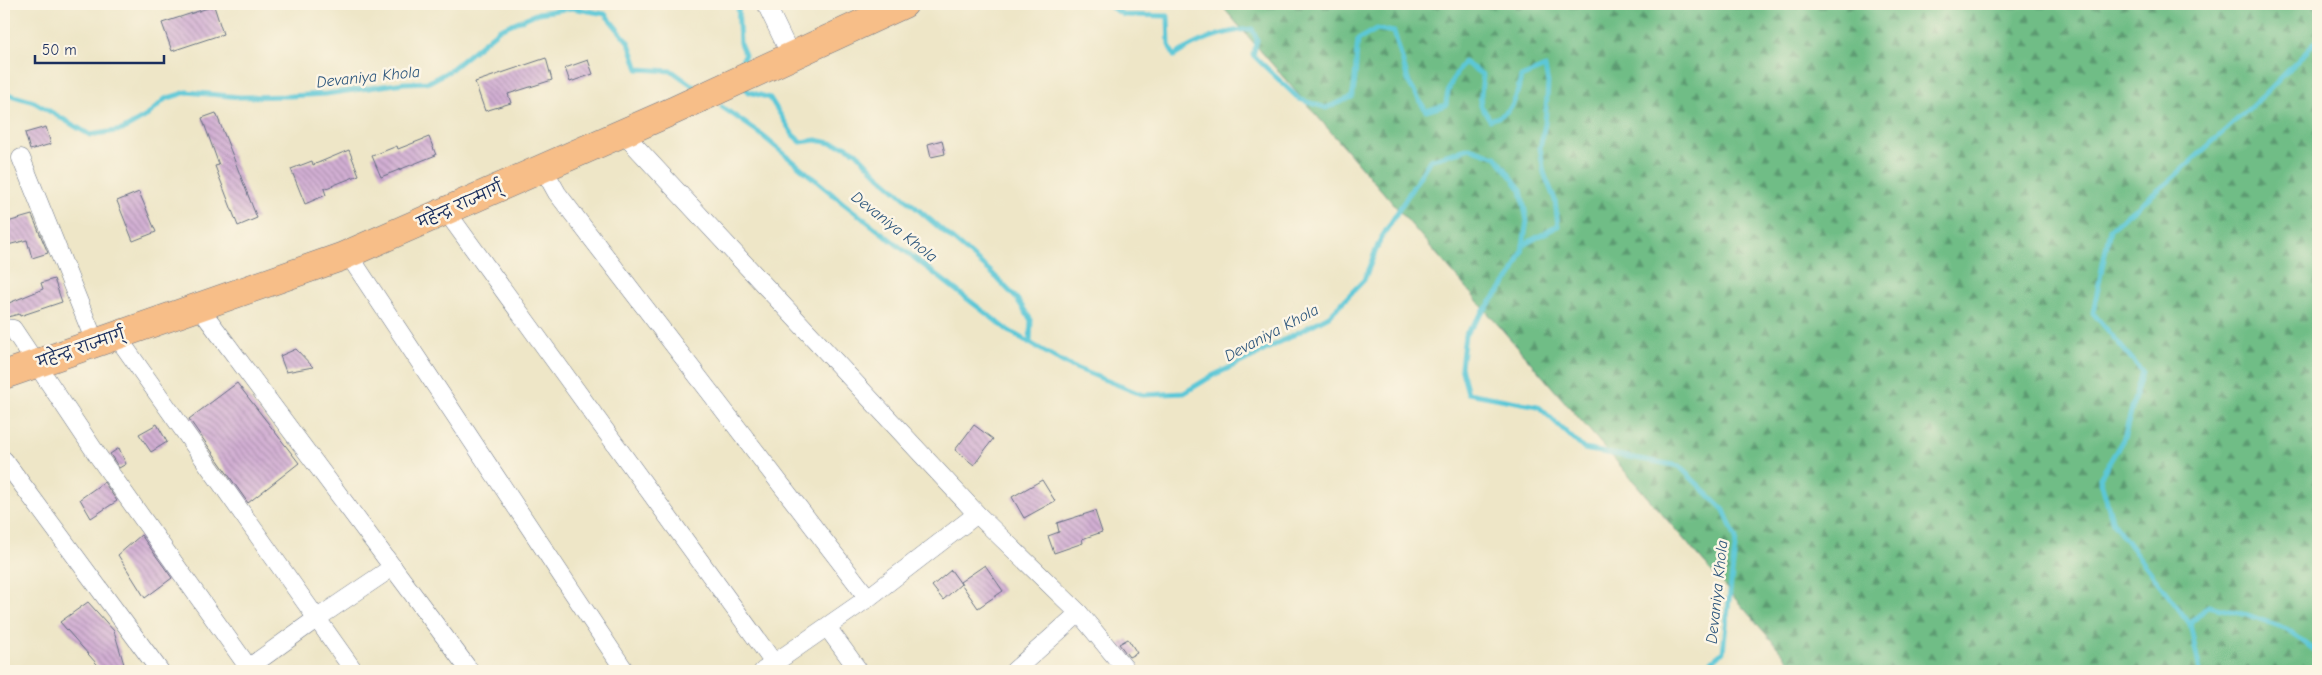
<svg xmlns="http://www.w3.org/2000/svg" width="2322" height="675" viewBox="0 0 2322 675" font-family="'Comic Neue','Playpen Sans Deva',sans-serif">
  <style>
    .forest { fill: url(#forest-firs); stroke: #467672 }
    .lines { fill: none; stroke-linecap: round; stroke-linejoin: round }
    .stream { stroke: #5cc7d7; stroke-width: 5 }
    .building { fill: url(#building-back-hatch) }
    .minor-casing { stroke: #656f83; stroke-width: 19 }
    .trunk-casing { stroke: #656f83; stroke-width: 29 }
    .minor { stroke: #fff; stroke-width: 18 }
    .trunk { stroke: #f7be88; stroke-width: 28 }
    .labels { text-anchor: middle; stroke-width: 5; stroke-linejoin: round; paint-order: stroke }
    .street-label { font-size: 15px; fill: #1b2f5e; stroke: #fcf5e5 }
    .water-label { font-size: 16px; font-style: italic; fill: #2b557c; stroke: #fcf5e5 }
  </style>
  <defs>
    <pattern id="forest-firs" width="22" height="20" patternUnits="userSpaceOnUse" patternTransform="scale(1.25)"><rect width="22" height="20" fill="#70bd86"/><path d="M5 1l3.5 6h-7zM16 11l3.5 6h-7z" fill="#5b9a71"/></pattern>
    <pattern id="building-back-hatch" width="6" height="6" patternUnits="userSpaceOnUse" patternTransform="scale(1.25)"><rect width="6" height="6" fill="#d2afd3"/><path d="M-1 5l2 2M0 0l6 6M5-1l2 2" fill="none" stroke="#aa8fae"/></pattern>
  </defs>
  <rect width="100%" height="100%" fill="#fcf5e5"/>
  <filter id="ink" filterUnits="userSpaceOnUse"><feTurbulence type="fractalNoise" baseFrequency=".02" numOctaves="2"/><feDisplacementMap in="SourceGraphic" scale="10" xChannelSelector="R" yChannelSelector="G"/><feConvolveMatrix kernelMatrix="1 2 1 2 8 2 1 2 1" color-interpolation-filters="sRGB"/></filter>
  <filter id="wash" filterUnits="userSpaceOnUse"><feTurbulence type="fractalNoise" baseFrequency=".0096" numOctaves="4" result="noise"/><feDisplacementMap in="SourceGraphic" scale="20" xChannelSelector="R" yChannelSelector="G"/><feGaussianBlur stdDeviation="1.12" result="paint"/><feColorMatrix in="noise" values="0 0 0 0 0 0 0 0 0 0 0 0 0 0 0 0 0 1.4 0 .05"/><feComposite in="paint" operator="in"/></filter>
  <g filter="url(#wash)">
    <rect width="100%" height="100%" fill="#eee6c7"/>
    <polygon class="forest" points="1220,4 2318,4 2318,671 1798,671"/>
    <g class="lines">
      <g class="stream">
        <path d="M1106,4L1124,15L1168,16L1169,45L1174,56C1199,39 1223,31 1252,29L1257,40L1253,55L1299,99L1326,108L1352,97C1357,78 1355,60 1358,40L1377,29L1394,32L1409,83L1426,111L1446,105C1447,87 1454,76 1464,62L1483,75L1480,104L1490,120C1514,113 1516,100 1521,77L1545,67L1548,83L1545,124L1540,148L1544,173L1555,200L1558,226L1523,245"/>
        <polyline points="737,70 745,55 740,43 738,4"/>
        <polyline points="744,87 749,92 770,98 793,135 801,142 816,140 845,146 856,152 879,176 991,272 1017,299 1031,320 1030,343"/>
        <polyline points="4,93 34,102 90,135 122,130 148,115 165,99 187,92 240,97 290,96 326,94 404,83 429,82 449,71 500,29 538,13 572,8 605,14 629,43 638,69 672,71 696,88"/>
        <polyline points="722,107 758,132 843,203 1009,331 1068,365 1143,395 1184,393 1212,376 1254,356 1329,316 1364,280 1380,240 1430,160 1470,148 1496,157 1521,190 1527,221 1522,252 1512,275 1465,335 1461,367 1468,393 1538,406 1584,449 1679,466 1724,510 1736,539 1723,652 1700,671"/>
        <polyline points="2190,624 2113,523 2100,478 2124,438 2142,371 2093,313 2110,229 2167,183 2265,94 2318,40"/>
        <polyline points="2200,671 2190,624 2208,606 2248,615 2287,629 2318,653"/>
      </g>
    </g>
    <g id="blocks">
      <g class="building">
        <polygon points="214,6 223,34 172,51 162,23"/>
        <polygon points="546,58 552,80 508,94 511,103 485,111 475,82"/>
        <polygon points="588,60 593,74 570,82 565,68"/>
        <polygon points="216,113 257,218 238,226 215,166 219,165 202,118"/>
        <polygon points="46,127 51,144 30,150 25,133"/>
        <polygon points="429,137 436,155 381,177 372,156 397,146 398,149"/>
        <polygon points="942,140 945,154 931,157 928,144"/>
        <polygon points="349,150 359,175 324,189 326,195 305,204 291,169 312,161 313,165"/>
        <polygon points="139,192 156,232 133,241 117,201"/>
        <polygon points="32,215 48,253 32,258 27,240 4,246 4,223"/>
        <polygon points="54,279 62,302 20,316 19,314 4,318 4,305 43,289 41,283"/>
        <polygon points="296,349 313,367 286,372 280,356"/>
        <polygon points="237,383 299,463 248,503 189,419"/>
        <polygon points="157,424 167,442 151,452 139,434"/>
        <polygon points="974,425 993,439 974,465 955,450"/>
        <polygon points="119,448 126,464 119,468 110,454"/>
        <polygon points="1042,480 1055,501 1024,518 1012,497"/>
        <polygon points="104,482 117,501 91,518 80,499"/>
        <polygon points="1095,511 1102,532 1082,539 1083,543 1054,553 1048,536 1059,532 1057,523"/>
        <polygon points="141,535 172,578 145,598 118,555"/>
        <polygon points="985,565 1003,591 978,608 960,582"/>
        <polygon points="951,570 961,584 943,600 932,586"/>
        <polygon points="88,602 114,631 126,671 103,671 60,622"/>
        <polygon points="1128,639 1137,653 1129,657 1119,644"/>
      </g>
    </g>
  </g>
  <g filter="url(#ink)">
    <use href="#blocks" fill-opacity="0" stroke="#656f83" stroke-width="1"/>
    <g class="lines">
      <g class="minor-casing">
        <g id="minor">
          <polyline points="766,4 791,56"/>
          <polyline points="623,133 977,514 1079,613 1127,671"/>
          <polyline points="21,158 95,342"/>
          <polyline points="543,168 557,193 868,598"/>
          <polyline points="446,211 774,663"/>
          <polyline points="348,254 625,671"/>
          <polyline points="199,307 470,671"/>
          <polyline points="4,328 13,329 98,456 251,671"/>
          <polyline points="116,335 354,671"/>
          <polyline points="4,460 160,671"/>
          <polyline points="827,627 859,671"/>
          <polyline points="244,671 316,619 393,567"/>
          <polyline points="763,671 868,598 977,514"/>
          <polyline points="1014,671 1079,613"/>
        </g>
      </g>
      <g class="trunk-casing">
        <polyline id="trunk" points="4,375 341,257 675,110 904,4"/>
      </g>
      <use href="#minor" class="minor"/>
      <use href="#trunk" class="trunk"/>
    </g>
  </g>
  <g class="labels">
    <g class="street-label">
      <text transform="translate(460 205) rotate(-24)" y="5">महेन्द्र राज्मार्ग्</text>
      <text transform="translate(81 348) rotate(-19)" y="5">महेन्द्र राज्मार्ग्</text>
    </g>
    <g class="water-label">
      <text transform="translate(368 76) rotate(-6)" y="6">Devaniya Khola</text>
      <text transform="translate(895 226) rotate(38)" y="6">Devaniya Khola</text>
      <text transform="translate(1271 332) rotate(-28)" y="6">Devaniya Khola</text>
      <text transform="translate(1716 592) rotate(-84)" y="6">Devaniya Khola</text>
    </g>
  </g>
  <rect width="2322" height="675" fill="none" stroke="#fcf5e5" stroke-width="20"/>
  <path d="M35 55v8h129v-8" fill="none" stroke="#1b2f5e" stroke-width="2.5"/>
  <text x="42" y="55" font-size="15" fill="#1b2f5e" stroke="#fcf5e5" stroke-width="4" paint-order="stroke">50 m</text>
</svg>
